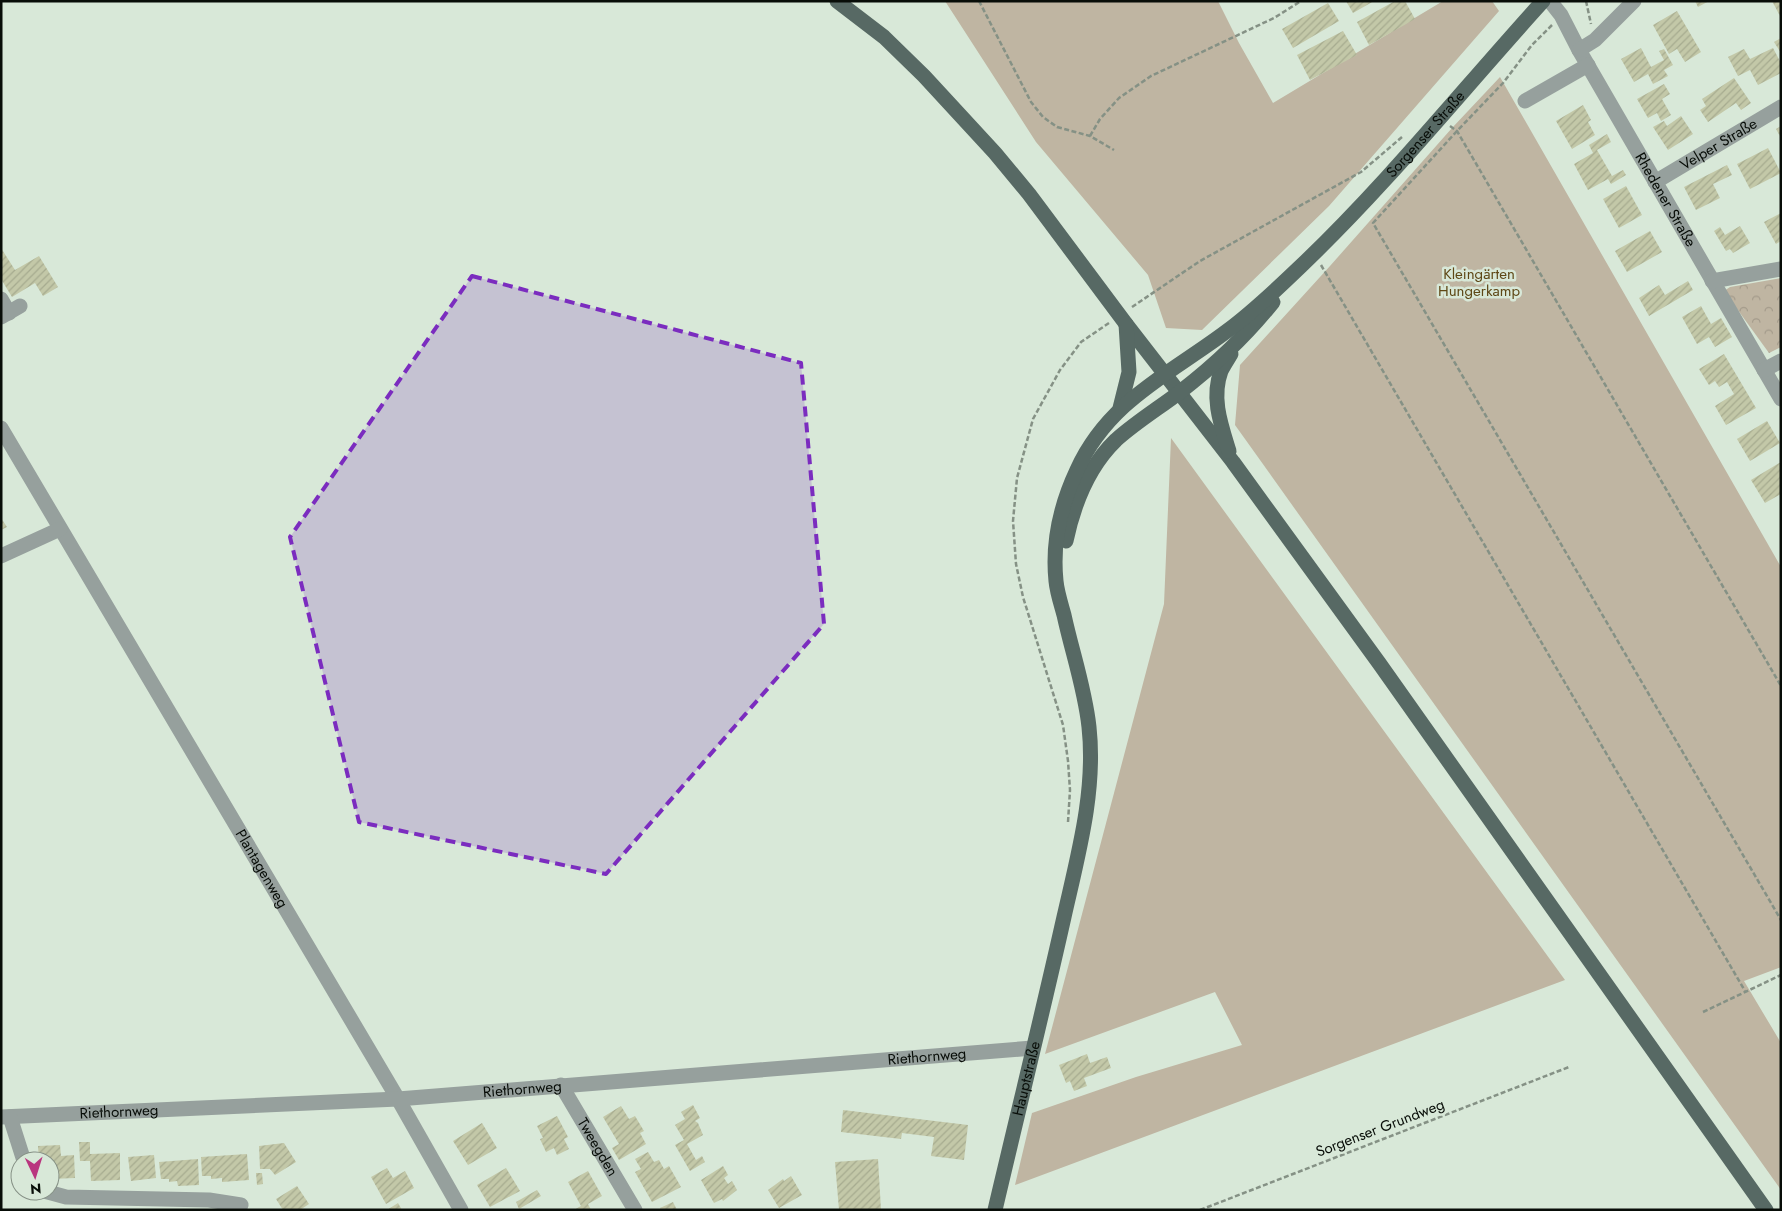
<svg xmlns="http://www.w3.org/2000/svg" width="1782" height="1211" viewBox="0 0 1782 1211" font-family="Jost,sans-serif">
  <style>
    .green { fill: #bfb5a2 }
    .park { fill: url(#park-crowns) }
    .building { fill: url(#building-hatch) }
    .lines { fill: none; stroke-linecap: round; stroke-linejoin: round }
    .path { stroke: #859185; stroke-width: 2.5; stroke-dasharray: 5 2.5; stroke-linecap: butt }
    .minor { stroke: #96a09d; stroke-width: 15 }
    .major { stroke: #576964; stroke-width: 15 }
    .marked { fill: #7b2cbf; fill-opacity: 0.2; stroke: #7b2cbf; stroke-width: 4; stroke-dasharray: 10 6; stroke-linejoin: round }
    .labels { text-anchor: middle; stroke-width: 5; stroke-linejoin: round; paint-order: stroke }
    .street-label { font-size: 15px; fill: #080d08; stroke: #d8e8d8 }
    .park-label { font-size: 15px; fill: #5e4715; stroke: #d8e8d8 }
  </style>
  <defs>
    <pattern id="park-crowns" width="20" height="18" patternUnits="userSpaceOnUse" patternTransform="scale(1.25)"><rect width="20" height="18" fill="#bfb5a2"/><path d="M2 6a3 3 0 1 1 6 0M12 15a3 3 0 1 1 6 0" fill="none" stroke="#a39a8a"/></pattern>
    <pattern id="building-hatch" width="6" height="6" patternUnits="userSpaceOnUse" patternTransform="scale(1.25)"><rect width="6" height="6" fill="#c3c8a8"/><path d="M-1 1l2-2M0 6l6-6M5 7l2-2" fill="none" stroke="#a6ab8f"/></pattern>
  </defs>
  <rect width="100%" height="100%" fill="#d8e8d8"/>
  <g class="green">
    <polygon points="945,1 1218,1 1239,43 1273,103 1443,1 1492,1 1499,11 1329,206 1202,330 1166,328 1148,275 1036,142"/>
    <polygon points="1500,77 1781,567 1781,967 1744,981 1781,1043 1781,1190 1235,425 1240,365 1330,266 1452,128"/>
    <polygon points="1171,438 1565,980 1015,1185 1032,1113 1136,1077 1242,1045 1215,992 1045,1054 1164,604"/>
  </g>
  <polygon class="park" points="1781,278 1781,347 1769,353 1724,291 1730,287"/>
  <g class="building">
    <polygon points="1346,1 1374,1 1353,13"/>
    <polygon points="1395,1 1405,1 1415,19 1369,45 1357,22"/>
    <polygon points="1695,1 1709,1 1698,7"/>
    <polygon points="1772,1 1781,1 1781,18"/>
    <polygon points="1328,3 1339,21 1293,48 1282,29"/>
    <polygon points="1677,11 1701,52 1685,62 1677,49 1669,54 1653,25"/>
    <polygon points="1343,31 1357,55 1310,80 1297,55"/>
    <polygon points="1781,38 1781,53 1774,42"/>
    <polygon points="1641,48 1651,67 1664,60 1659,51 1664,49 1673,65 1664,70 1668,76 1653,84 1648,74 1634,82 1621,59"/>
    <polygon points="1773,48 1781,63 1781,73 1758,85 1750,70 1738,76 1728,57 1744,49 1750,59"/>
    <polygon points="1734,78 1751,103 1741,110 1736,103 1708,122 1700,110 1706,106 1702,99"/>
    <polygon points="1664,84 1670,94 1662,99 1671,115 1661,121 1657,113 1648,118 1637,99"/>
    <polygon points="1583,105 1591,120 1588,122 1595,135 1572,149 1556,121"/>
    <polygon points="1681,116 1693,134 1668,150 1653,127 1664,121 1667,126"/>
    <polygon points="1781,126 1781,138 1776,129"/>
    <polygon points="1607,134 1611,142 1597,150 1612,176 1623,170 1626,175 1611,184 1608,179 1588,190 1574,164 1593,153 1589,145"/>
    <polygon points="1768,148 1781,173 1750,189 1737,164"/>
    <polygon points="1727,165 1732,175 1713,184 1720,198 1696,210 1684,187"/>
    <polygon points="1626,186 1642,215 1619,228 1603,199"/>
    <polygon points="1781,213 1781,241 1776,244 1764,222"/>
    <polygon points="1740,226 1750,243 1733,253 1730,249 1726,251 1714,231 1720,227 1725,235"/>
    <polygon points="1650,231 1662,252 1627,272 1615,251"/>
    <polygon points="1,248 15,270 39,256 58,287 43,296 35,283 12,297 1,279"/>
    <polygon points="1688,281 1693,290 1649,316 1639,298 1659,285 1665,295"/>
    <polygon points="1701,306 1711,324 1721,318 1732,337 1715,347 1709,337 1697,344 1682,317"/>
    <polygon points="1724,354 1756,408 1726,425 1715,406 1734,394 1727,382 1719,387 1715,381 1709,385 1699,369"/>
    <polygon points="1767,421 1780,443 1750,461 1737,439"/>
    <polygon points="1781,462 1781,494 1765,503 1751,480"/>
    <polygon points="1,518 7,527 1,530"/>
    <polygon points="1087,1054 1090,1063 1107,1057 1111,1068 1084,1078 1087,1086 1074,1091 1070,1081 1066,1083 1059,1065"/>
    <polygon points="693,1105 700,1118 695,1121 698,1123 703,1135 687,1144 696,1160 702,1156 705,1162 690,1171 675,1145 684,1140 675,1125 685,1119 681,1112"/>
    <polygon points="621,1106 629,1119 635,1116 644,1131 640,1133 646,1144 619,1160 612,1148 619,1144 603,1117"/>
    <polygon points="843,1110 968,1125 964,1160 931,1156 934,1137 902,1133 901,1139 841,1132"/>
    <polygon points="557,1116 568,1137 564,1139 569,1149 557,1155 554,1148 546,1152 540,1139 543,1138 537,1126"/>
    <polygon points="482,1123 497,1148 468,1165 453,1141"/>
    <polygon points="79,1142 90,1142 90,1154 120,1153 120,1180 91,1181 90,1161 80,1161"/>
    <polygon points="284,1143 296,1162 275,1175 270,1169 260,1169 259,1146"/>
    <polygon points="60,1145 61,1156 74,1155 75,1178 51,1179 50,1161 39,1161 38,1146"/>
    <polygon points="648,1152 654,1162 659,1160 664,1169 669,1166 681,1187 652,1202 635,1172 641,1169 635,1159"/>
    <polygon points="247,1154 249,1180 222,1182 222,1178 211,1179 211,1176 202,1176 201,1157"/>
    <polygon points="154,1155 156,1178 131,1181 128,1157"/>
    <polygon points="198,1159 199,1185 178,1186 177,1181 169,1182 169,1179 161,1179 159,1162"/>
    <polygon points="878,1159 881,1210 839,1210 835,1162"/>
    <polygon points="723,1166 728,1175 724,1178 728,1184 732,1181 737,1190 723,1201 722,1199 714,1203 701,1180"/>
    <polygon points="387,1168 393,1178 405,1171 414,1188 386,1204 371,1177"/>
    <polygon points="506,1168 520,1191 490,1207 477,1185"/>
    <polygon points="588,1171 602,1196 588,1204 591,1210 574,1210 581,1206 568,1182"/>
    <polygon points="256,1173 262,1173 263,1184 257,1185"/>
    <polygon points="791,1176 802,1195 779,1208 768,1190 783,1179 784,1181"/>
    <polygon points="297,1186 309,1204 300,1210 283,1210 276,1199"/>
    <polygon points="537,1190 541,1196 519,1209 516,1202"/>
    <polygon points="673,1202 677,1210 661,1210 660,1208"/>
    <polygon points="398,1203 402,1210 387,1210"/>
  </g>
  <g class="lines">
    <g class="path">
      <polyline points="979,1 1031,102 1043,117 1057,127 1090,136 1114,150"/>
      <polyline points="1586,1 1591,24"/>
      <polyline points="1552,25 1532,45 1503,83 1457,131 1373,223 1781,920"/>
      <polyline points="1450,126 1457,131 1781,686"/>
      <polyline points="1090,136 1100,119 1119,98 1151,76 1274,18 1301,1"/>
      <polyline points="1321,265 1745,991"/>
      <polyline points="1132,307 1200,261 1361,172 1402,137"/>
      <polyline points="1068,822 1070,790 1068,761 1063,725 1023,597 1016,564 1013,521 1017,478 1033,419 1060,370 1081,342 1109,323"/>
      <polyline points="1703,1012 1781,975"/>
      <polyline points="1200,1210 1569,1067"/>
    </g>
    <g class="minor">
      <path id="s1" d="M1550,1L1561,15L1579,50L1781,399"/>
      <polyline points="1579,50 1595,40 1634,1"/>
      <polyline points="1525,101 1588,65"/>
      <path id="s2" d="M1655,182L1781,107"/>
      <polyline points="1712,281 1781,269"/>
      <polyline points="1,299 9,313"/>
      <polyline points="1,317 20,306"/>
      <polyline points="1764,370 1781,361"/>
      <path id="s3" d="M1,428L398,1099L461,1210"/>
      <polyline points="1,556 60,529"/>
      <path id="s4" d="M561,1085L635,1210"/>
      <path id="s5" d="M1,1117L398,1099L1033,1048"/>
      <polyline points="10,1117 24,1161"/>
      <polyline points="44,1191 66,1197 209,1200 241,1205"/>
    </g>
    <g class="major">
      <polyline points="837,1 884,37 924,76 995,153 1029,194 1126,324 1233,462 1379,663 1766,1210"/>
      <polyline points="1120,408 1129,372 1126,324"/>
      <path d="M1229,451C1221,425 1211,398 1221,371C1224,365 1228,359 1231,354"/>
      <path d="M1066,541C1074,503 1088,467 1116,440C1136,422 1159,408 1180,392C1215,365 1246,336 1273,302"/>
      <path id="s6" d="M995,1210C1018,1112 1042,1015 1064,917C1078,855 1096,791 1089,727C1085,689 1072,652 1064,615C1061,604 1057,592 1056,581C1052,542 1061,504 1077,470C1108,401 1170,374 1227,331C1253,312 1278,288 1302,265C1388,183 1463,89 1543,1"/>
    </g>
  </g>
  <path class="marked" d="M472,276L801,363L824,624L606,874L359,822L290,537Z"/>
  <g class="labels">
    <g class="street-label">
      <text dy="5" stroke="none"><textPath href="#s6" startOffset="1245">Sorgenser Straße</textPath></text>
      <text dy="5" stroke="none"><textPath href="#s2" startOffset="74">Velper Straße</textPath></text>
      <text dy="5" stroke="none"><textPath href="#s1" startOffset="230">Rhedener Straße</textPath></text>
      <text dy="5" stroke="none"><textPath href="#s3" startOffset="512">Plantagenweg</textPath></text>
      <text dy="5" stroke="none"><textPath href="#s5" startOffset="928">Riethornweg</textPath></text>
      <text dy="5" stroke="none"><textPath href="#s6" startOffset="135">Hauptstraße</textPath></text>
      <text dy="5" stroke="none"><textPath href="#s5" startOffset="522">Riethornweg</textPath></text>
      <text dy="5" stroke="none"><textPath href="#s5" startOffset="118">Riethornweg</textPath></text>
      <text transform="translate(1380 1128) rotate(-21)" y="5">Sorgenser Grundweg</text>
      <text dy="5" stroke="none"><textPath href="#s4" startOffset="72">Tweegden</textPath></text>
    </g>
    <g class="park-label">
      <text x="1479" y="279">Kleingärten<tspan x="1479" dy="17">Hungerkamp</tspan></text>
    </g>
  </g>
  <rect width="1782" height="1211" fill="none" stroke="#080d08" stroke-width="5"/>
  <g transform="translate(35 1176) rotate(176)"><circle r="24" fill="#d8e8d8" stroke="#859085"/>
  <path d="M0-4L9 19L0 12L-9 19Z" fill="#b9367f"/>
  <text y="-8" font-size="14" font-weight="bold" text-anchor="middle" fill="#080d08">N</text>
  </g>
</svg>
